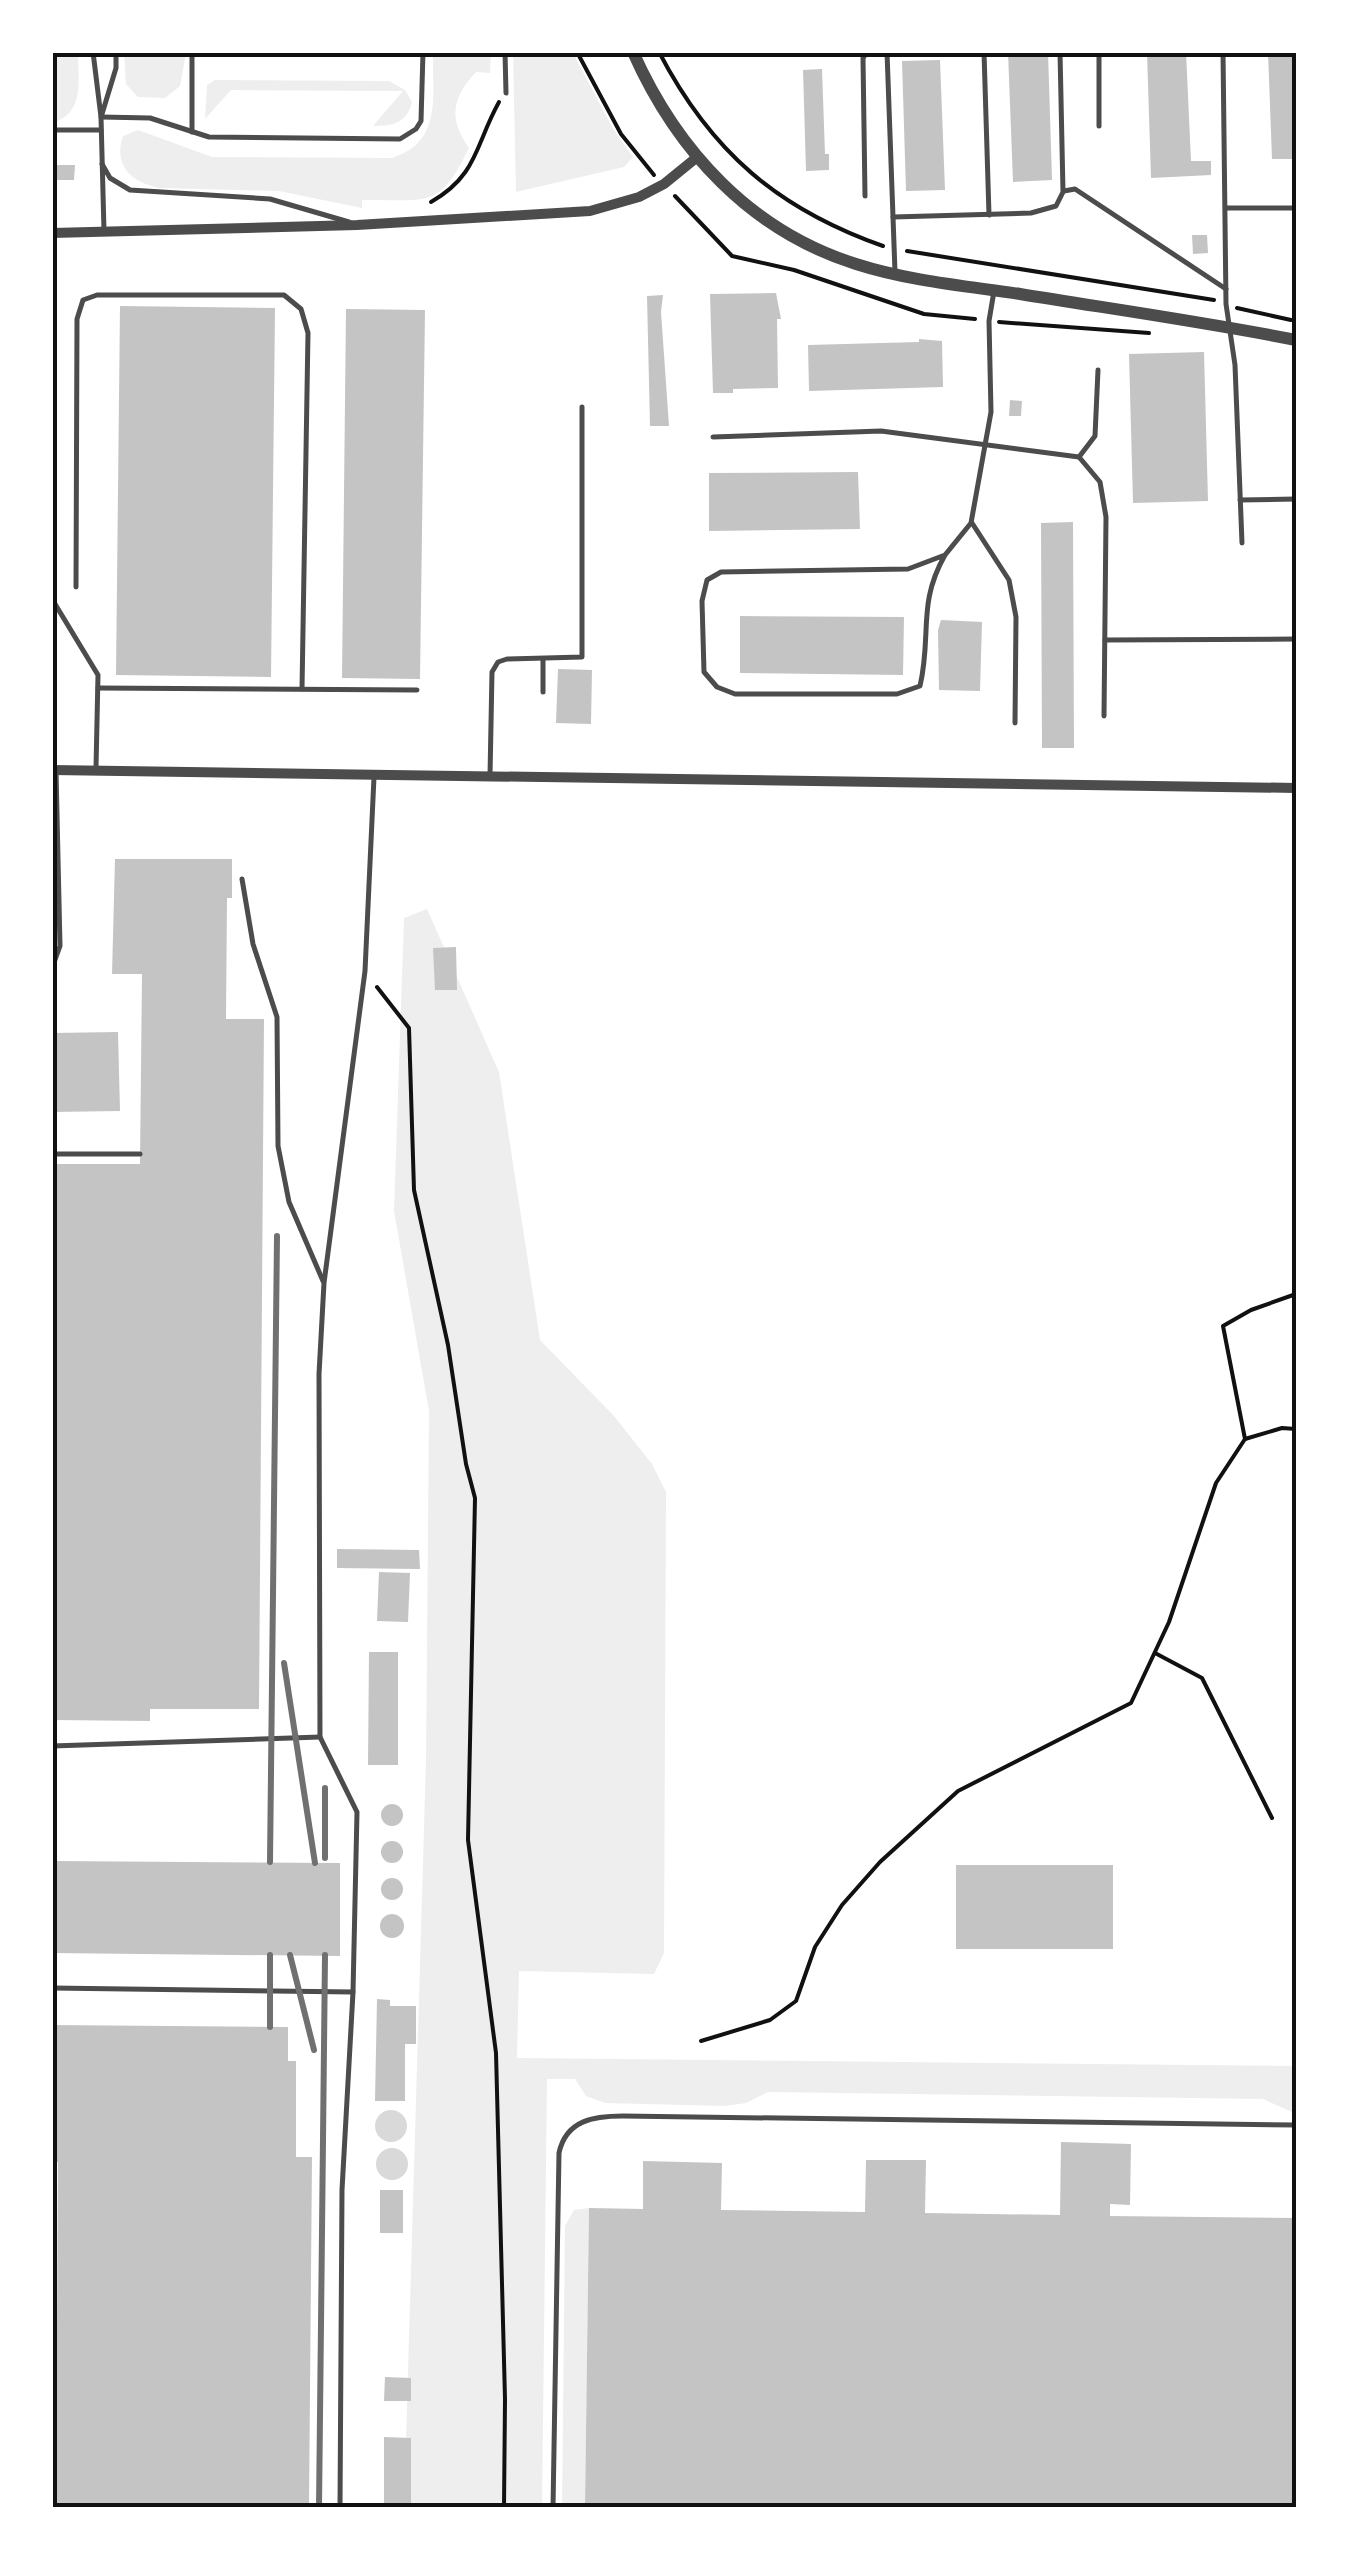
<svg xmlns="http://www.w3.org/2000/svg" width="1349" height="2560" viewBox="0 0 1349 2560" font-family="Mulish,sans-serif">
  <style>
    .green { fill: #eee }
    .water { fill: #d9d9d9 }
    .building { fill: #c4c4c4 }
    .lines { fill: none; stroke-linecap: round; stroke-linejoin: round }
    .path { stroke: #111; stroke-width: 4 }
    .service { stroke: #4c4c4c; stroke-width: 5 }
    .minor { stroke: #4c4c4c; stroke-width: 10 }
    .tertiary { stroke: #4c4c4c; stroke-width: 12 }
    .rail { stroke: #707070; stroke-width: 6 }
    .neatline { fill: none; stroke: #111; stroke-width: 4 }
  </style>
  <rect width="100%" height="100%" fill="#fff"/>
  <g class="green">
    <path d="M52,53H78C78,79 85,114 53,122Z"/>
    <polygon points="124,53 186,53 180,86 165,98 138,97 126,84"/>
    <path d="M433,53H491L490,73L476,72C452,98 448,118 469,148C439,211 426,199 362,200V208L279,191L160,188C132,183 113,166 123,136L138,130L212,157L392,158C443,142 432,95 433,53Z"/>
    <polygon points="513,53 573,53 612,127 633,157 624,167 516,192"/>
    <path d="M215,80L389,81L405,90L412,102C407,123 393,126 373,126L403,91L231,90L205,119L207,85Z"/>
    <polygon points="427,909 499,1072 540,1340 614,1416 652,1464 666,1492 664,1953 654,1974 519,1971 517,2058 1293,2066 1292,2112 1263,2099 768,2092 746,2103 725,2106 605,2103 586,2096 575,2079 547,2079 542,2507 404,2507 426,1761 429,1411 394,1211 404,918"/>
    <polygon points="589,2208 585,2507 562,2508 565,2226 574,2210"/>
  </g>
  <g class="water">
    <circle cx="391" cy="2126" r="16"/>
    <circle cx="392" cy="2164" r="16"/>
  </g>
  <g class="building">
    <polygon points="1008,52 1048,52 1052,180 1013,182"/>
    <polygon points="1147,52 1186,52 1191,161 1211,161 1211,175 1151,178"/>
    <polygon points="1268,52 1296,52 1296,159 1272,159"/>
    <polygon points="940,60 945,190 906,191 902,61"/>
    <polygon points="822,69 825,154 829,154 829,170 806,171 803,70"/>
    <polygon points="56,165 75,165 74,180 56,180"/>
    <polygon points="1192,235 1207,235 1208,253 1193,254"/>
    <polygon points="776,293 781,319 777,319 778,388 733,389 733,393 713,393 710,294"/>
    <polygon points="663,295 661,312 669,426 650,426 647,296"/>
    <polygon points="120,306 275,308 271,677 116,675"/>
    <polygon points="346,309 425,310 420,679 342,678"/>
    <polygon points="919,339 942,341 943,387 809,391 808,345 919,342"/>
    <polygon points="1204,352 1208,501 1133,503 1129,354"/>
    <polygon points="1010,400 1022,401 1021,416 1009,416"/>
    <polygon points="858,472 860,529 709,531 709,473"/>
    <polygon points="1073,522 1074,748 1042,748 1041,523"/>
    <polygon points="740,616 904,617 903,675 740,673"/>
    <polygon points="941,620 982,622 980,691 939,690 938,630"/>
    <polygon points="558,669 592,670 591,724 556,723"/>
    <polygon points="115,859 232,859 232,898 227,898 226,1019 264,1019 259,1709 150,1709 150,1721 52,1720 52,1164 140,1164 142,974 112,974"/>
    <polygon points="456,947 457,990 435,990 433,948"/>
    <polygon points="118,1032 120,1111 52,1112 52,1033"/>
    <polygon points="337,1549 419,1550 420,1569 337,1568"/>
    <polygon points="379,1572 410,1573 408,1622 377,1621"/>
    <polygon points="369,1652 398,1652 398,1765 368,1765"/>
    <circle cx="392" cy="1815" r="11"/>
    <circle cx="392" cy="1852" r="11"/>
    <polygon points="52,1861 340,1863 340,1956 52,1953"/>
    <rect x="956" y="1865" width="157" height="84"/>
    <circle cx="392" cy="1889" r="11"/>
    <circle cx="392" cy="1926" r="12"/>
    <polygon points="377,1999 390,2000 390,2006 416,2006 416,2044 405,2044 405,2101 375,2101"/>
    <polygon points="52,2025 288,2027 288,2061 296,2061 296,2157 312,2157 309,2508 52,2508 52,2332 57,2332 58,2162 52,2162"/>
    <polygon points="1061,2142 1131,2144 1130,2205 1110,2204 1110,2216 1296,2218 1296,2508 585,2508 589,2208 643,2209 643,2161 722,2163 721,2210 865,2212 866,2160 926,2160 925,2213 1060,2215"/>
    <rect x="380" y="2190" width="23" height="43"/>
    <polygon points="385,2377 411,2378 411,2401 384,2401"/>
    <polygon points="384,2437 411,2438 411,2505 384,2504"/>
  </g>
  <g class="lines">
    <g class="path">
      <polyline points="577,52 621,134 654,175"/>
      <path d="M659,52C711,152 778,209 883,246"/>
      <polyline points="675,196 732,256 794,270 924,314 975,319"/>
      <path d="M431,202C478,175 475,145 499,102"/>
      <polyline points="907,251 1214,300"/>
      <polyline points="1237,308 1291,320"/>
      <polyline points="999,322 1149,333"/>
      <polyline points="377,987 409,1028 414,1190 448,1345 466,1464 475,1498 468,1840 496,2053 505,2399 504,2508"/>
      <polyline points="1245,1439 1282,1428 1296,1429"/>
      <polyline points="1155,1653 1202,1678 1272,1818"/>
      <polyline points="701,2041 770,2020 796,2001 815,1947 842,1905 880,1862 958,1791 1131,1703 1169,1622 1216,1483 1245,1439 1223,1326 1251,1310 1296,1294"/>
    </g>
    <g class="service">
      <polyline points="93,52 101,117 104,231"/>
      <polyline points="505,52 506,93"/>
      <polyline points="887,52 895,272"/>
      <polyline points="984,52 989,215"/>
      <polyline points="1223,52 1226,304 1235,365 1242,543"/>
      <polyline points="102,114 116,68 116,52"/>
      <polyline points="101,117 150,118 209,137 400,139 416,129 421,121 423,52"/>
      <polyline points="1099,126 1099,52"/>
      <polyline points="52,130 101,130"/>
      <polyline points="192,132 192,52"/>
      <polyline points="102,164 110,178 130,190 270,199 349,222"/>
      <polyline points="1064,191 1075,189 1226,289"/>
      <polyline points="865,196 863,58 867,52"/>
      <polyline points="1226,208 1296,208"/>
      <polyline points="893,217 1031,213 1056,206 1063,192 1060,52"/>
      <polyline points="713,437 881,431 1079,457 1100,482 1106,517 1104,716"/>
      <polyline points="1079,457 1095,436 1098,370"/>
      <polyline points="1240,500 1296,499"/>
      <polyline points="972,523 1009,580 1016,617 1015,723"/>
      <path d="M945,555C917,604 932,635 920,686L897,694H735L717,687L704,672L702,601L707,580L721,572L908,569L945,555L971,523L991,412L989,321L994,291"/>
      <polyline points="76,587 77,319 83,300 97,295 284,295 301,309 308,333 302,689"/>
      <polyline points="52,599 98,675 96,768"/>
      <polyline points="1105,640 1296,639"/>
      <polyline points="543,659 543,692"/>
      <polyline points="98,688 417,690"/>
      <polyline points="490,776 492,672 498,662 507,659 582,657 582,407"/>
      <polyline points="242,879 253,944 277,1017 278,1146 289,1202 323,1281"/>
      <polyline points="52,968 60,946 56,770"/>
      <polyline points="52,1154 140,1154"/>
      <polyline points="52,1746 320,1737"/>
      <polyline points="52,1988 353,1992"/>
      <polyline points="340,2508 342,2190 353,1992 357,1812 320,1737 319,1374 324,1283 365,971 374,777"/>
      <path d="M553,2508L559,2153C566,2120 594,2116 623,2116L1296,2125"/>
    </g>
    <g class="minor">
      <polyline points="52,233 357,225 590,211 639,197 664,184 696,158"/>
      <polyline points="52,770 1296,788"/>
    </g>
    <path class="tertiary" d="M633,52C677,151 751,231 856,264C909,281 966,286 1020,294C1112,309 1205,322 1296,340"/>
    <g class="rail">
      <polyline points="284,1663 315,1863"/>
      <polyline points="325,1858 325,1788"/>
      <polyline points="270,1862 277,1236"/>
      <polyline points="290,1955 314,2050"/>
      <polyline points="270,2027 270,1955"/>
      <polyline points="319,2508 325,1955"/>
    </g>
  </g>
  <rect width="1349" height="2560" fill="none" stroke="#ffffff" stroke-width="110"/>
  <rect x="55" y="55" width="1239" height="2450" class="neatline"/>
</svg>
